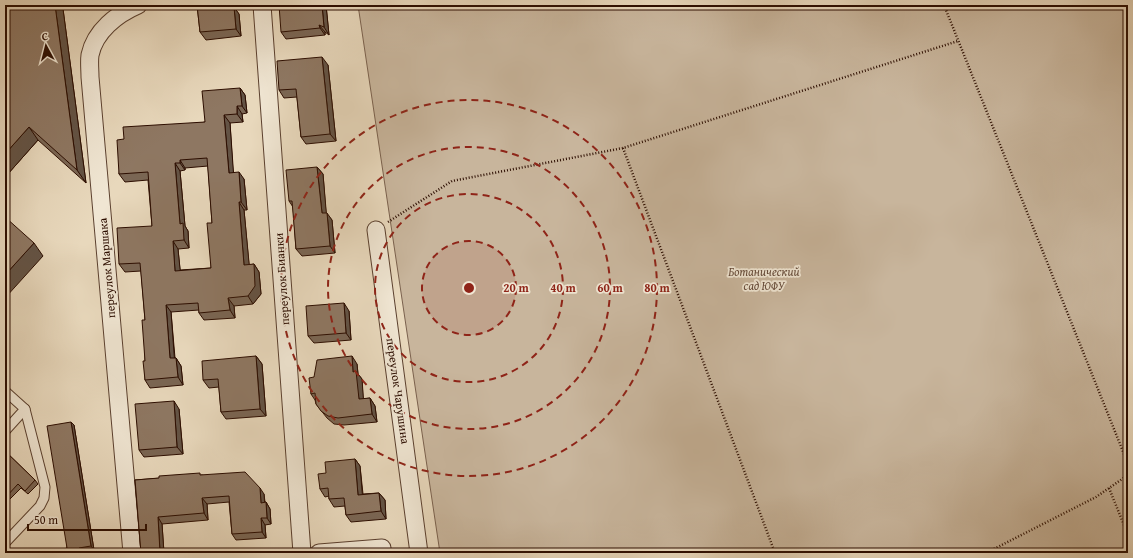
<svg xmlns="http://www.w3.org/2000/svg" width="1133" height="558" viewBox="0 0 1133 558" font-family="'Gentium Book Plus',serif">
  <style>
    .green { fill: #c8b59c; stroke: #7a614e }
    .lines { fill: none; stroke-linecap: round; stroke-linejoin: round }
    .service-casing { stroke: #5b402f; stroke-width: 11 }
    .minor-casing { stroke: #5b402f; stroke-width: 19 }
    .path { stroke: #2c0d00; stroke-width: 2.5; stroke-dasharray: 1 2; stroke-linecap: butt }
    .service { stroke: #f0e6d3; stroke-width: 9 }
    .minor { stroke: #f0e6d3; stroke-width: 17 }
    .wall { fill: #7a6654; stroke: #2c0d00; fill-rule: evenodd }
    .shaded-wall { fill: #635345; stroke: #2c0d00 }
    .building { fill: #8e7762; stroke: #2c0d00; fill-rule: evenodd }
    .ring { fill: none; stroke: #8f2418; stroke-width: 2; stroke-dasharray: 7 5 }
    .labels { text-anchor: middle; stroke-width: 3.5; stroke-linejoin: round; paint-order: stroke }
    .street-label { font-size: 12px; fill: #2c0d00; stroke: #f0e6d3 }
    .park-label { font-size: 12px; font-style: italic; fill: #634837; stroke: #f0e6d3 }
    .centre { fill: #8f2418; stroke: #f0e6d3; stroke-width: 2 }
    .ring-label { font-size: 12px; text-anchor: middle; font-weight: bold; fill: #8f2418; stroke: #f0e6d3; stroke-width: 3.5; stroke-linejoin: round; paint-order: stroke }
  </style>
  <rect width="100%" height="100%" fill="#e8d8bc"/>
  <filter id="stains"><feTurbulence type="fractalNoise" baseFrequency=".005" numOctaves="4"/><feColorMatrix values="0 0 0 0 .2 0 0 0 0 .09 0 0 0 0 .02 0 0 0 .5 -.17"/></filter>
  <radialGradient id="worn" r=".72"><stop offset=".6" stop-color="#630" stop-opacity="0"/><stop offset="1" stop-color="#630" stop-opacity=".3"/></radialGradient>
  <polygon class="green" points="358,5 1128,5 1128,553 440,553"/>
  <g class="lines">
    <g class="service-casing">
      <g id="service">
        <polyline points="5,391 25,409 5,431"/>
        <polyline points="5,543 40,506 44,498 45,487 25,409"/>
      </g>
    </g>
    <g class="minor-casing">
      <g id="minor">
        <polyline points="262,5 302,553"/>
        <polyline points="376,230 419,553"/>
        <path d="M132,553L90,77C90,70 89,62 90,55C95,31 117,14 138,5"/>
        <polyline points="319,553 382,548"/>
      </g>
    </g>
    <g class="path">
      <polyline points="944,5 1128,464"/>
      <polyline points="623,148 775,553"/>
      <polyline points="388,222 452,181 623,148 958,41"/>
      <polyline points="1109,488 1128,535"/>
      <polyline points="986,553 1096,497 1128,475"/>
    </g>
    <use href="#service" class="service"/>
    <use href="#minor" class="minor"/>
  </g>
  <g class="wall">
    <polygon points="5,5 80,5 63,9 86,183 38,140 7,175 5,173"/>
    <polygon points="197,5 237,5 238,6 235,9 239,14 241,36 206,40 200,32"/>
    <polygon points="326,5 329,35 325,32 325,35 286,39 281,32"/>
    <polygon points="328,65 336,141 306,144 301,137 297,97 284,98 279,90"/>
    <path d="M240,88L245,95L247,113L242,114L243,122L230,123L233,172L244,179L247,210H244L249,265L254,264L259,272L261,294L253,304L234,306L235,318L204,320L199,313V310L171,312L175,358H176L181,366L183,385L150,388L145,380V320L141,271L125,272L119,264L152,226L148,180L125,182L119,174L124,139L205,122ZM208,166L212,223L211,268L180,270L178,249L189,248L188,231L185,226L180,171L185,170V168Z"/>
    <polygon points="317,167 323,174 326,213 332,220 335,253 302,256 296,249 293,207 289,201"/>
    <polygon points="349,311 351,340 314,343 308,336"/>
    <polygon points="256,356 262,364 266,416 226,419 221,412 219,387 209,388 203,380"/>
    <polygon points="357,364 358,374 362,379 363,399 370,398 375,406 377,422 344,425 334,424 327,418 316,404 315,400 311,394 314,377"/>
    <polygon points="179,409 183,454 144,457 139,450"/>
    <polygon points="71,422 74,425 94,550 82,551 82,553 51,553 67,548"/>
    <polygon points="5,451 35,480 38,484 28,494 21,488 5,504"/>
    <polygon points="355,459 360,466 363,494 379,493 385,500 386,519 351,522 346,515 345,506 334,507 329,499 329,496 325,497 320,489 326,473"/>
    <polygon points="202,475 264,494 265,502 266,502 270,509 271,524 265,525 266,538 236,540 232,534 229,502 207,504 208,520 162,524 164,553 141,553 135,480"/>
  </g>
  <g class="shaded-wall">
    <polygon points="55,5 60,5 63,9 86,183 77,170"/>
    <polygon points="322,5 326,5 329,35 324,27"/>
    <polygon points="234,7 239,14 241,36 236,29"/>
    <polygon points="319,25 325,32 325,35 320,28"/>
    <polygon points="322,57 328,65 336,141 330,134"/>
    <polygon points="240,88 245,95 247,113 242,106"/>
    <polygon points="237,106 242,114 243,122 237,114"/>
    <polygon points="224,115 230,123 234,180 229,173"/>
    <polygon points="29,127 38,140 7,175 5,172 5,154"/>
    <polygon points="180,160 185,168 185,170 180,163"/>
    <polygon points="175,163 180,171 185,226 188,231 189,248 184,240 180,224"/>
    <polygon points="317,167 323,174 327,221 322,213"/>
    <polygon points="239,172 244,179 247,210 241,202"/>
    <polygon points="239,202 244,210 250,273 244,265"/>
    <polygon points="327,213 332,220 335,253 330,246"/>
    <polygon points="173,241 178,249 181,278 175,271"/>
    <polygon points="34,243 43,256 5,298 5,275"/>
    <polygon points="254,264 259,272 261,294 253,304 248,296"/>
    <polygon points="228,298 234,306 235,318 230,310"/>
    <polygon points="344,303 349,311 351,340 346,333"/>
    <polygon points="166,305 171,312 175,366 170,358"/>
    <polygon points="256,356 262,364 266,416 260,409"/>
    <polygon points="352,356 357,364 358,374 362,379 364,407 359,399 353,372"/>
    <polygon points="176,358 181,366 183,385 178,377"/>
    <polygon points="370,398 375,406 377,422 372,414"/>
    <polygon points="174,401 179,409 183,454 177,447"/>
    <polygon points="71,422 74,425 94,550 91,546"/>
    <polygon points="355,459 360,466 363,502 358,495"/>
    <polygon points="260,488 264,494 265,509 261,503"/>
    <polygon points="379,493 385,500 386,519 381,511"/>
    <polygon points="202,498 207,504 208,520 204,513"/>
    <polygon points="266,502 270,509 271,524 267,518"/>
    <polygon points="158,517 162,524 164,553 161,553 160,552"/>
    <polygon points="261,518 265,525 266,538 262,532"/>
    <polygon points="79,548 82,551 82,553 80,553"/>
  </g>
  <g class="building">
    <polygon points="5,5 55,5 77,170 29,127 5,154"/>
    <polygon points="197,5 227,5 224,8 234,7 236,29 200,32"/>
    <polygon points="279,5 322,5 324,27 319,25 320,28 281,32"/>
    <polygon points="322,57 330,134 301,137 296,89 279,90 277,61"/>
    <path d="M240,88L242,106H237V114L224,115L229,173L239,172L241,202H239L244,265L254,264L255,286L248,296L228,298L230,310L199,313L198,303L166,305L170,358H176L178,377L145,380L143,361H145L142,320H145L140,263L119,264L117,228L152,226L148,172L119,174L117,140L124,139L123,127L205,122L202,91ZM207,158L212,223H207L211,268L175,271L173,241L184,240L183,223L180,224L175,163H180V160Z"/>
    <polygon points="317,167 322,213 327,213 330,246 296,249 292,201 289,201 286,170"/>
    <polygon points="5,217 34,243 5,275"/>
    <polygon points="344,303 346,333 308,336 306,306"/>
    <polygon points="256,356 260,409 221,412 218,379 203,380 202,361"/>
    <polygon points="352,356 353,372 356,371 359,399 370,398 372,414 338,418 328,416 321,411 316,404 315,393 311,394 309,378 314,377 317,360"/>
    <polygon points="174,401 177,447 139,450 135,404"/>
    <polygon points="71,422 91,546 79,548 80,553 51,553 67,548 47,426"/>
    <polygon points="5,451 35,480 25,491 18,484 5,498"/>
    <polygon points="355,459 358,495 379,493 381,511 346,515 344,498 329,499 328,488 320,489 318,474 326,473 325,462"/>
    <polygon points="245,472 260,488 261,503 266,502 267,518 261,518 262,532 232,534 229,496 202,498 204,513 158,517 160,552 141,553 135,480 159,478 159,476 200,473 200,475"/>
  </g>
  <circle cx="469" cy="288" r="47" fill="#8f2418" fill-opacity=".12"/>
  <g class="ring">
    <circle cx="469" cy="288" r="47"/>
    <circle cx="469" cy="288" r="94"/>
    <circle cx="469" cy="288" r="141"/>
    <circle cx="469" cy="288" r="188"/>
  </g>
  <g class="labels">
    <g class="street-label">
      <text transform="translate(107 268) rotate(-95)" y="4">переулок Маршака</text>
      <text transform="translate(282 279) rotate(-94)" y="4">переулок Бианки</text>
      <text transform="translate(398 391) rotate(82)" y="4">переулок Чарушина</text>
    </g>
    <g class="park-label">
      <text x="764" y="276">Ботанический<tspan x="764" dy="14">сад ЮФУ</tspan></text>
    </g>
  </g>
  <circle cx="469" cy="288" r="6" class="centre"/>
  <g class="ring-label">
    <text x="516" y="292">20 m</text>
    <text x="563" y="292">40 m</text>
    <text x="610" y="292">60 m</text>
    <text x="657" y="292">80 m</text>
  </g>
  <rect width="1133" height="558" fill="none" stroke="#e8d8bc" stroke-width="20"/>
  <rect x="6" y="6" width="1121" height="546" fill="none" stroke="#2c0d00" stroke-width="2"/>
  <rect x="10" y="10" width="1113" height="538" fill="none" stroke="#2c0d00"/>
  <g transform="translate(46 46) rotate(353)" stroke="#f0e6d3" stroke-width="3" paint-order="stroke">
  <path d="M0-3L7 15L0 10L-7 15Z" fill="#2c0d00"/>
  <text y="-6" font-size="11" font-weight="bold" text-anchor="middle" fill="#2c0d00">С</text>
  </g>
  <path d="M28 524v6h118v-6" fill="none" stroke="#2c0d00" stroke-width="2"/>
  <text x="34" y="524" font-size="12" fill="#2c0d00" stroke="#f0e6d3" stroke-width="3" paint-order="stroke">50 m</text>
  <rect width="100%" height="100%" filter="url(#stains)"/>
  <rect width="100%" height="100%" fill="url(#worn)"/>
</svg>
